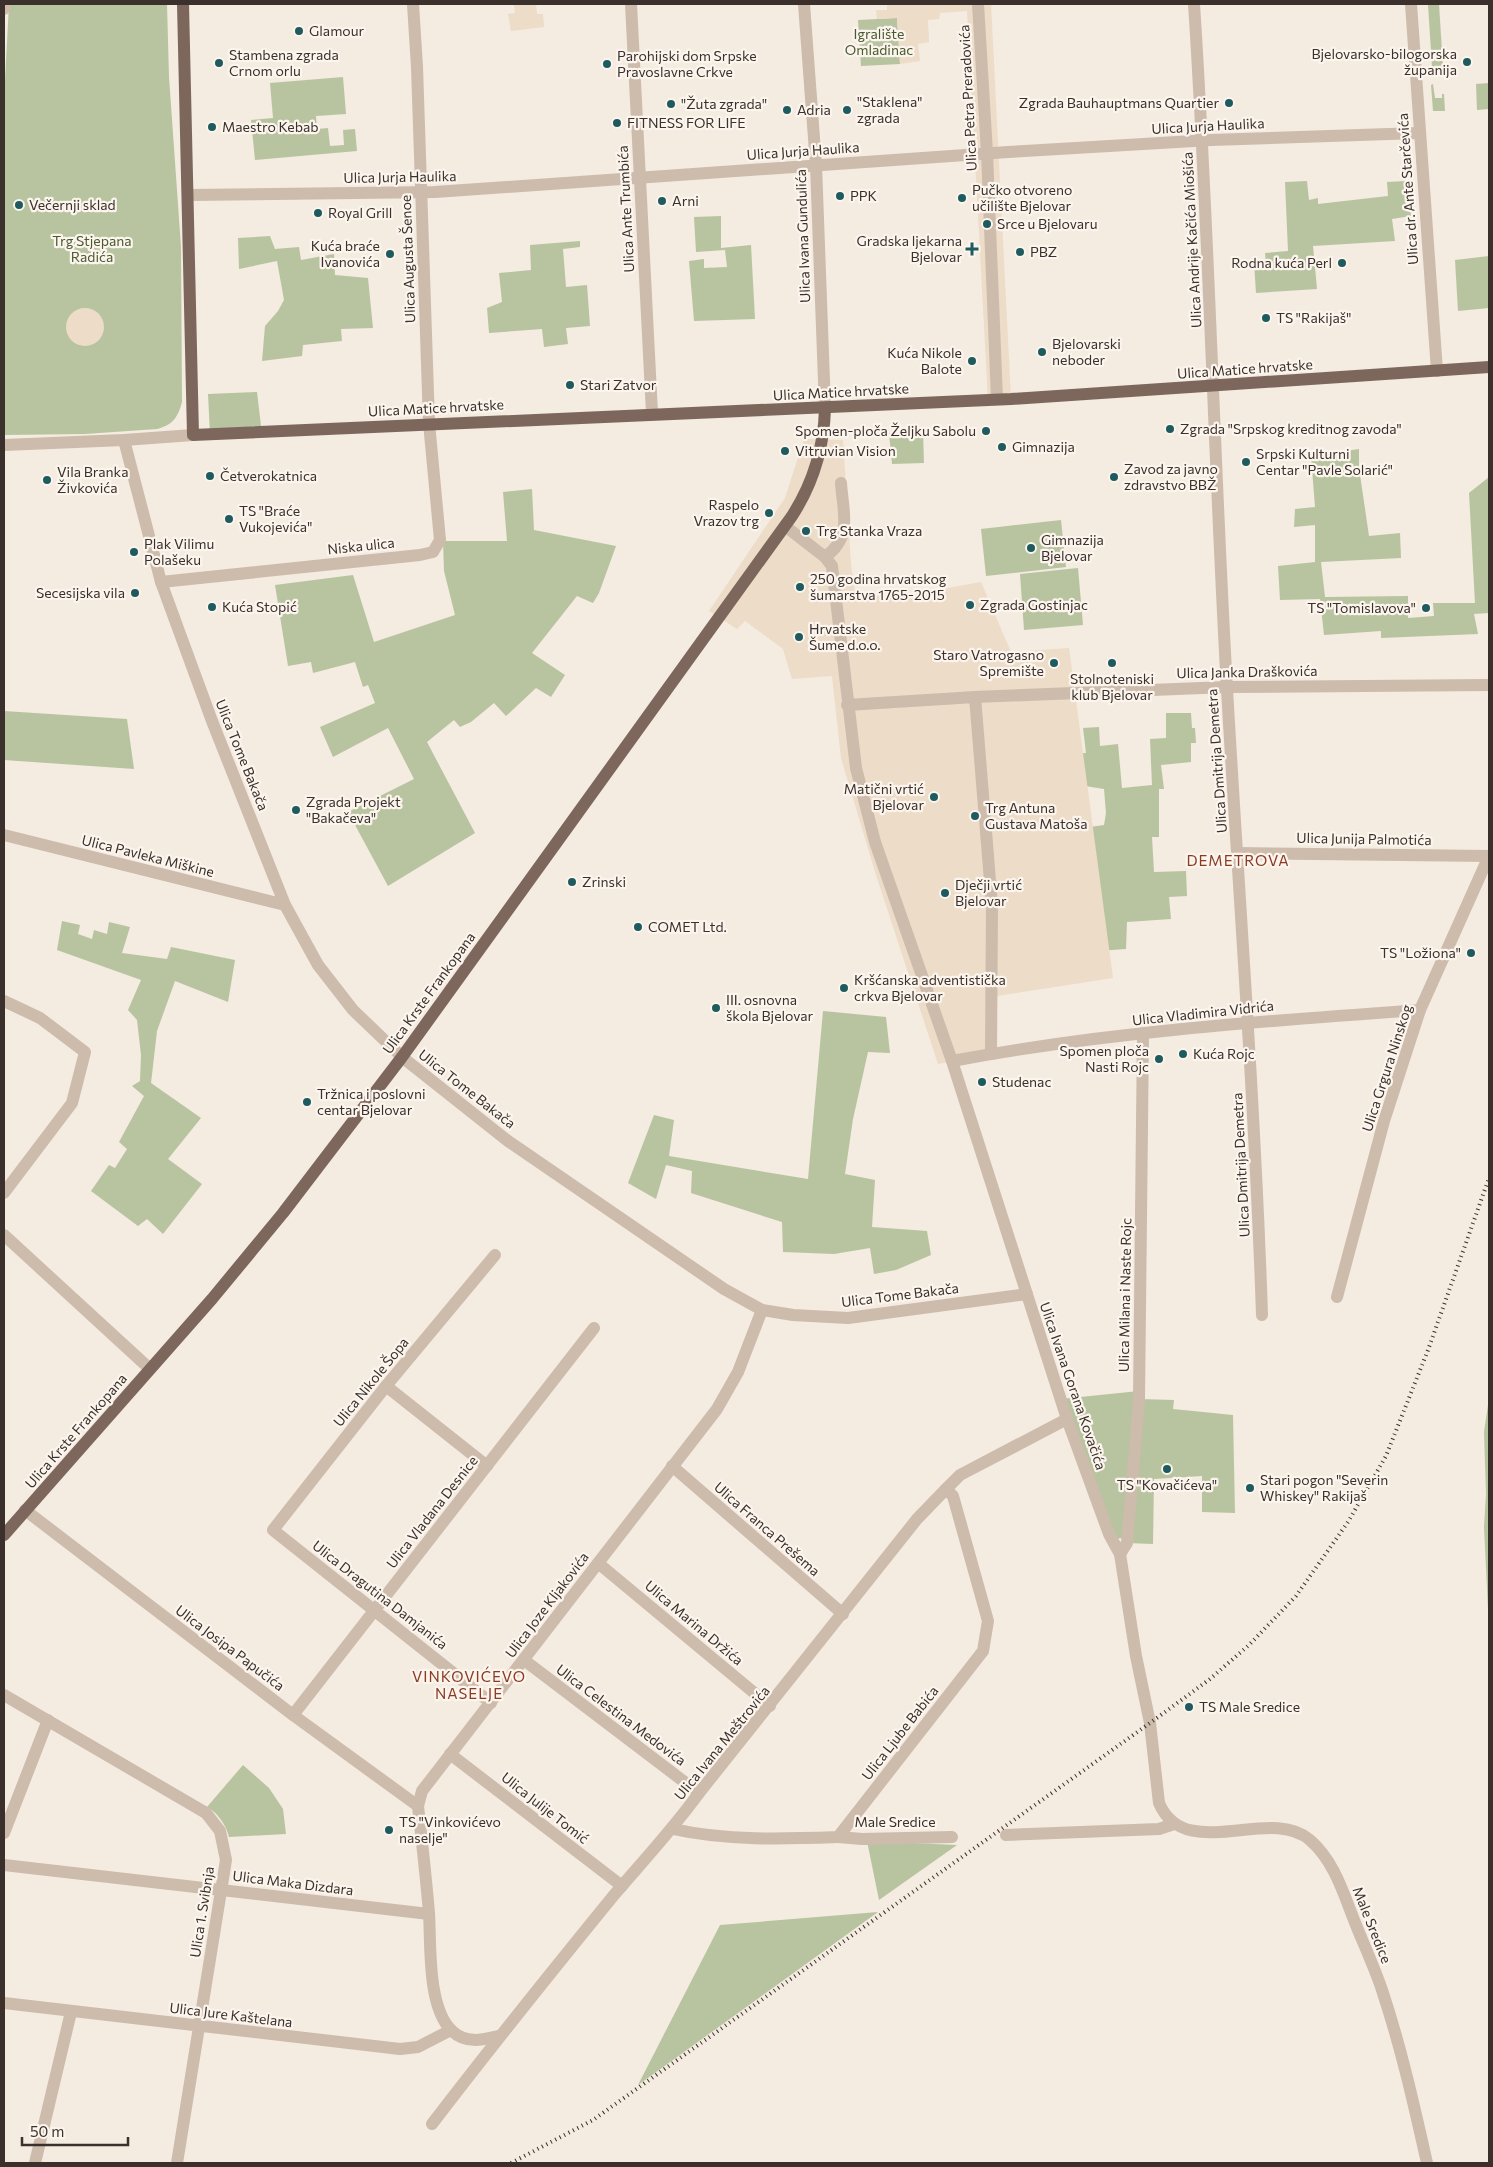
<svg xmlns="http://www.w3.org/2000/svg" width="1493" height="2167" viewBox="0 0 1493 2167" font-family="Commissioner,sans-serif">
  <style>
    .green { fill: #b8c4a0 }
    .plaza { fill: #ecdcc8 }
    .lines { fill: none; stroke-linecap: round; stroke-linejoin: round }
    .pedestrian { stroke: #cdbbac; stroke-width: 12 }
    .minor { stroke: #cdbbac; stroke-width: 12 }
    .tertiary { stroke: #cdbbac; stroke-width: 12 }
    .primary { stroke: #7d675c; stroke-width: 12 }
    .rail { stroke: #3b302b; stroke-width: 4; stroke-dasharray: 1 4; stroke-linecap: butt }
    .poi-dot { fill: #1f5a5e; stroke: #fbf5ee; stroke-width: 2 }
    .labels { text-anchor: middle; stroke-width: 4.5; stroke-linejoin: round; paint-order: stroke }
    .poi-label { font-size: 14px; fill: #3b302b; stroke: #fbf5ee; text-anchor: start }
    .park-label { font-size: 14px; fill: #4a5a2e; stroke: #fbf5ee }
    .street-label { font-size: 14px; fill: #3b302b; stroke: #fbf5ee }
    .neighbourhood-label { font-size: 15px; letter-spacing: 1px; fill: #8c3b22; stroke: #fbf5ee }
  </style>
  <rect width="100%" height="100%" fill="#f4ebe1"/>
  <g class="green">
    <path d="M9,4H167L169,77L181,247L182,402C178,417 173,425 157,429L85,434L4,435V99Z"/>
    <polygon points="1428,4 1439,4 1443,67 1432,67"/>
    <polygon points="897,18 900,64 861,66 858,20"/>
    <polygon points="343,77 346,114 316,116 317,129 328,128 330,146 344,145 343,130 355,129 357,151 255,160 251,120 273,118 270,83"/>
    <polygon points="1489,83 1489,109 1477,110 1476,84"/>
    <polygon points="1433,84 1435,98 1442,98 1442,94 1444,94 1445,111 1433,111 1431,85"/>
    <polygon points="1307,181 1309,200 1318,198 1318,204 1388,196 1387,182 1407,181 1411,216 1392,219 1395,241 1313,246 1317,289 1256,293 1254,262 1266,262 1265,253 1288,251 1285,182"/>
    <polygon points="721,216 721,248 751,245 755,319 694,321 689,261 704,259 704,268 727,267 725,250 696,252 694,217"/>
    <polygon points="270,236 275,249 299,247 301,260 334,254 335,275 368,278 373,328 341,329 342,341 303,345 302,356 262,361 265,326 278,311 284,300 277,261 239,269 238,238"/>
    <polygon points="580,241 580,247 563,249 566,287 587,285 590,326 566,328 568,344 544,347 542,329 489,333 487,308 502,302 499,273 531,270 530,245"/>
    <polygon points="1489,256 1489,308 1458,311 1455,260"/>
    <polygon points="257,392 261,426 210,434 208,394"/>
    <polygon points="889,433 923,433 924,463 892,464"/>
    <polygon points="1359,449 1359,468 1369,536 1400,533 1401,558 1321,562 1325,597 1408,596 1408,618 1434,616 1433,603 1475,603 1469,493 1489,477 1489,613 1474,614 1478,634 1381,638 1381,631 1324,635 1320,599 1280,600 1278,566 1315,562 1315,525 1294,527 1295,509 1315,507 1311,456"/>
    <polygon points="532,489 534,530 616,546 599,593 593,603 577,596 532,653 565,675 551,697 536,688 506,716 494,703 471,722 460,727 454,720 427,742 475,833 388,886 348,812 414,779 388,728 333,757 320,727 375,703 368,685 363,687 355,662 313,673 311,662 288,666 275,585 353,575 374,642 455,615 444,571 443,541 507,541 503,492"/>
    <polygon points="1061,520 1066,567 986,576 981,529"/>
    <polygon points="1078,568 1083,625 1024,630 1020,574"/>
    <polygon points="4,711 127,719 134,769 4,760"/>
    <polygon points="1166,713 1191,713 1192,728 1195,728 1196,743 1191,743 1191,762 1161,765 1164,789 1159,789 1159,837 1152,837 1154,872 1186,871 1187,896 1169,897 1171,919 1127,922 1126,949 1098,951 1083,828 1104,825 1106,813 1104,789 1085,786 1019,757 1086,753 1083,728 1099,727 1100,746 1118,744 1122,788 1152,785 1150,739 1166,738"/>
    <polygon points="62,921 80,925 78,934 92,939 94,930 107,934 109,922 130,927 122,953 167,959 171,947 235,960 228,1002 175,981 157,1031 151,1083 201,1118 168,1159 202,1184 163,1234 147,1219 138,1226 91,1191 109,1165 115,1168 127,1149 119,1142 144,1096 132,1086 140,1081 141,1055 137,1020 128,1010 141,980 57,950"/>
    <polygon points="823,1011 886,1017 890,1053 868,1052 853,1119 845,1174 875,1180 872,1227 927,1231 931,1255 896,1270 874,1274 870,1248 834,1254 783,1252 782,1222 691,1193 692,1171 666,1165 656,1199 628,1183 654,1115 674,1120 669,1156 808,1179"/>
    <polygon points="1139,1391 1139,1399 1174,1400 1173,1409 1233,1415 1235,1513 1202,1512 1202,1476 1154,1479 1153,1544 1127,1543 1122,1538 1115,1539 1061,1399"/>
    <polygon points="1489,1398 1489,1630 1484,1527 1486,1494 1484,1432"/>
    <path d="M243,1765L269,1788L283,1809L286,1834L229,1837C226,1825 218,1813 207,1807Z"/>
    <polygon points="867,1841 957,1845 879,1900"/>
    <polygon points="878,1912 659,2070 638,2085 720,1925"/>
  </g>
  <g class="plaza">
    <polygon points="514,4 536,4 537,14 543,14 544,27 511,31 508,14 515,13"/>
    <polygon points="887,4 991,4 1011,399 988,400 967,11 940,13 939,19 928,20 929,42 918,44 920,61 900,64 897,18 877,19 876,10 887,10"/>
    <circle cx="85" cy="327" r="19"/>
    <polygon points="804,439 843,440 851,564 855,593 859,597 926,592 981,582 1011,652 1069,648 1113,978 991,997 991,1054 938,1064 876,875 841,758 832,676 792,679 783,649 745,621 737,629 709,611 785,498"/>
  </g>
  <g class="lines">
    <polyline class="pedestrian" points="978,4 987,153 997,399"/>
    <g class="minor">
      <polyline points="631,4 652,413"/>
      <polyline points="804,4 816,165 825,408"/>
      <path d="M1194,4C1209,232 1214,461 1227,689C1239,898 1255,1106 1262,1315"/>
      <polyline points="1411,4 1437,371"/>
      <polyline points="4,9 4,4"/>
      <polyline points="189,195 435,192 1008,152 1211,140 1419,133"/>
      <polyline points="124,440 161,582 212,721 285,905 318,965 353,1010 402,1057 508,1141 724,1289 762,1310 793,1315 848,1318 1027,1294"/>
      <polyline points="4,445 124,440 193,435"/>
      <path d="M825,557C853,537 843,513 841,483"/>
      <polyline points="161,582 420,555 433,552 440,540 429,423 417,67 413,4"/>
      <polyline points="975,697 1227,687 1489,685"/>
      <polyline points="847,705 975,697 992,905 991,1054"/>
      <polyline points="4,835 285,905"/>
      <polyline points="1238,853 1489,856"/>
      <polyline points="4,1001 40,1018 85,1052 72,1103 4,1193"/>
      <path d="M952,1061C1107,1032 1264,1021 1420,1010"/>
      <polyline points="4,1235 150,1369"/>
      <polyline points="1337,1297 1384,1121 1420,1010 1489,856"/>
      <polyline points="386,1386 487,1466"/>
      <polyline points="672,1466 843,1614"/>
      <polyline points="25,1510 293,1715 418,1806"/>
      <polyline points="1120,1554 1127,1543 1139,1399 1143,1033"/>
      <polyline points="598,1563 770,1706"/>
      <polyline points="524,1660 699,1793"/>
      <polyline points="4,1695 206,1813 220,1831 226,1860 177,2163"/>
      <polyline points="491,1703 273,1530 386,1386 495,1255"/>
      <polyline points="293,1715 594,1328"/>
      <polyline points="450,1754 622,1886"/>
      <path d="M673,1829C727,1841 783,1839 838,1837L983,1651L988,1621L953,1496L946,1489"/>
      <polyline points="4,1833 48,1720"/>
      <polyline points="1006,1835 1159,1829 1174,1824"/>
      <polyline points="838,1837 862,1839 952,1837"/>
      <polyline points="4,1865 429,1914"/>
      <polyline points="4,2003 400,2049 418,2047 451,2030"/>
      <path d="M499,2036C482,2040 466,2044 452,2031C427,2007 431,1945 429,1913C426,1877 422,1842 418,1806L422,1791L717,1409L738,1372L762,1310"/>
      <path d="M432,2124C491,2047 552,1971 614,1895C643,1861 673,1829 699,1793L917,1519L946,1489L960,1475L1067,1419"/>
      <polyline points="35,2163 71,2012"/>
    </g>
    <path class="tertiary" d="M785,526L825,557L832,566L856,768L875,842L952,1061L1067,1419L1109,1534L1120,1554L1136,1656L1150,1723L1159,1803C1185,1864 1270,1805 1310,1840C1334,1861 1343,1892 1354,1920C1363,1943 1374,1966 1382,1990C1401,2047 1414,2105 1427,2163"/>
    <g class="primary">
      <polyline points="183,4 193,435 1011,399 1489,367"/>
      <path d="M4,1535L212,1299L283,1213L402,1057L792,516C814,482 824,448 825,408"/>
    </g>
    <polyline class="rail" points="511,2163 593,2120 1150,1723 1210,1679 1249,1645 1296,1596 1348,1522 1386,1456 1428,1350 1489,1178"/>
  </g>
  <g class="poi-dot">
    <circle cx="299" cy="31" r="5"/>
    <circle cx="1467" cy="62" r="5"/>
    <circle cx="219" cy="63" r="5"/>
    <circle cx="607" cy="64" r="5"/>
    <circle cx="1229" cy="103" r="5"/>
    <circle cx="671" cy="104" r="5"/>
    <circle cx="787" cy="110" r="5"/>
    <circle cx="847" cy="110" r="5"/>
    <circle cx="617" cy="123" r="5"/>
    <circle cx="212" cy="127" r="5"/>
    <circle cx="840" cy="196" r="5"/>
    <circle cx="962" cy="198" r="5"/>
    <circle cx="662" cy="201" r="5"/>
    <circle cx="19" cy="205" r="5"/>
    <circle cx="318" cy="213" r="5"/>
    <circle cx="987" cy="224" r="5"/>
    <path d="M969.5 241.5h5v5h5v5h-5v5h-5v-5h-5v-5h5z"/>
    <circle cx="1020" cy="252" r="5"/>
    <circle cx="390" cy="254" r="5"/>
    <circle cx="1342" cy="263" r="5"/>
    <circle cx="1266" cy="318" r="5"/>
    <circle cx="1042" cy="352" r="5"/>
    <circle cx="972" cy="361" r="5"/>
    <circle cx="570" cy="385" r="5"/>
    <circle cx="1170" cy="429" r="5"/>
    <circle cx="986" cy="431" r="5"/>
    <circle cx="1002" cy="447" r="5"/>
    <circle cx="785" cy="451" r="5"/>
    <circle cx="1246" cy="462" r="5"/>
    <circle cx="210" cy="476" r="5"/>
    <circle cx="1114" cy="477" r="5"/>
    <circle cx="47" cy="480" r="5"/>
    <circle cx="769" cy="513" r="5"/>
    <circle cx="229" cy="519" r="5"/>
    <circle cx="806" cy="531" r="5"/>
    <circle cx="1031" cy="548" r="5"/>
    <circle cx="134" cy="552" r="5"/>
    <circle cx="800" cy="587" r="5"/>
    <circle cx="135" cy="593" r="5"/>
    <circle cx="970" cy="605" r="5"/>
    <circle cx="212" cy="607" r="5"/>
    <circle cx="1426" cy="608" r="5"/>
    <circle cx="799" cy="637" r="5"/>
    <circle cx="1054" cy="663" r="5"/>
    <circle cx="1112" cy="663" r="5"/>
    <circle cx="934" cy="797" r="5"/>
    <circle cx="296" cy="810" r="5"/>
    <circle cx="975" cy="816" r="5"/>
    <circle cx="572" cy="882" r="5"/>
    <circle cx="945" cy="893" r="5"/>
    <circle cx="638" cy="927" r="5"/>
    <circle cx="1471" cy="953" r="5"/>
    <circle cx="844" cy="988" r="5"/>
    <circle cx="716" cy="1008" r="5"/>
    <circle cx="1183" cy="1054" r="5"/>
    <circle cx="1159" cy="1059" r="5"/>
    <circle cx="982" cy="1082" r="5"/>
    <circle cx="307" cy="1102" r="5"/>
    <circle cx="1167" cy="1469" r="5"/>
    <circle cx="1250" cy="1488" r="5"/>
    <circle cx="1189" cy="1707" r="5"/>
    <circle cx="389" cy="1830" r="5"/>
  </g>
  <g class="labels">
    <g class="poi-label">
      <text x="309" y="36">Glamour</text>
      <text x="1457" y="59" text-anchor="end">Bjelovarsko-bilogorska<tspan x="1457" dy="16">županija</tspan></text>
      <text x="229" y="60">Stambena zgrada<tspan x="229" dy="16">Crnom orlu</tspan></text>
      <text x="617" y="61">Parohijski dom Srpske<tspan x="617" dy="16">Pravoslavne Crkve</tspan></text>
      <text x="857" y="107">"Staklena"<tspan x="857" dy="16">zgrada</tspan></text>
      <text x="1219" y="108" text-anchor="end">Zgrada Bauhauptmans Quartier</text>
      <text x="681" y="109">"Žuta zgrada"</text>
      <text x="797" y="115">Adria</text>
      <text x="627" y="128">FITNESS FOR LIFE</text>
      <text x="222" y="132">Maestro Kebab</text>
      <text x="972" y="195">Pučko otvoreno<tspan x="972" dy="16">učilište Bjelovar</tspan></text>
      <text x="850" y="201">PPK</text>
      <text x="672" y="206">Arni</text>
      <text x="29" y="210">Večernji sklad</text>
      <text x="328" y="218">Royal Grill</text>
      <text x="997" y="229">Srce u Bjelovaru</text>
      <text x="962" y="246" text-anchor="end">Gradska ljekarna<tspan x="962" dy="16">Bjelovar</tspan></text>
      <text x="380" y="251" text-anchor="end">Kuća braće<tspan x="380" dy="16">Ivanovića</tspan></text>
      <text x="1030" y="257">PBZ</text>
      <text x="1332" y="268" text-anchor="end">Rodna kuća Perl</text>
      <text x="1276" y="323">TS "Rakijaš"</text>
      <text x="1052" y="349">Bjelovarski<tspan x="1052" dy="16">neboder</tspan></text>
      <text x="962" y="358" text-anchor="end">Kuća Nikole<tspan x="962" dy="16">Balote</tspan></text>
      <text x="580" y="390">Stari Zatvor</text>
      <text x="1180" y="434">Zgrada "Srpskog kreditnog zavoda"</text>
      <text x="976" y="436" text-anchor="end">Spomen-ploča Željku Sabolu</text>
      <text x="1012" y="452">Gimnazija</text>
      <text x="795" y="456">Vitruvian Vision</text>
      <text x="1256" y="459">Srpski Kulturni<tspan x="1256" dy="16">Centar "Pavle Solarić"</tspan></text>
      <text x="1124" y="474">Zavod za javno<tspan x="1124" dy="16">zdravstvo BBŽ</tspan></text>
      <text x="57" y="477">Vila Branka<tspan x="57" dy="16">Živkovića</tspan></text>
      <text x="220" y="481">Četverokatnica</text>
      <text x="759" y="510" text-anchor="end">Raspelo<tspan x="759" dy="16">Vrazov trg</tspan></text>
      <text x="239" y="516">TS "Braće<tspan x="239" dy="16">Vukojevića"</tspan></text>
      <text x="816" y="536">Trg Stanka Vraza</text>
      <text x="1041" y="545">Gimnazija<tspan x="1041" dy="16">Bjelovar</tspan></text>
      <text x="144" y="549">Plak Vilimu<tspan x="144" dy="16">Polašeku</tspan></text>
      <text x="810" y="584">250 godina hrvatskog<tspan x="810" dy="16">šumarstva 1765-2015</tspan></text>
      <text x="125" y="598" text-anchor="end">Secesijska vila</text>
      <text x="980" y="610">Zgrada Gostinjac</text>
      <text x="222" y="612">Kuća Stopić</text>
      <text x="1416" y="613" text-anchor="end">TS "Tomislavova"</text>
      <text x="809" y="634">Hrvatske<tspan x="809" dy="16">Šume d.o.o.</tspan></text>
      <text x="1044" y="660" text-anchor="end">Staro Vatrogasno<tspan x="1044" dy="16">Spremište</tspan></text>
      <text x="1112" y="684" text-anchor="middle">Stolnoteniski<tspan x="1112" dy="16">klub Bjelovar</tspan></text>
      <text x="924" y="794" text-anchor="end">Matični vrtić<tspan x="924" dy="16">Bjelovar</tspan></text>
      <text x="306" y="807">Zgrada Projekt<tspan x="306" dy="16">"Bakačeva"</tspan></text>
      <text x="985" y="813">Trg Antuna<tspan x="985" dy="16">Gustava Matoša</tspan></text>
      <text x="582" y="887">Zrinski</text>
      <text x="955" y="890">Dječji vrtić<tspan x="955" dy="16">Bjelovar</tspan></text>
      <text x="648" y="932">COMET Ltd.</text>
      <text x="1461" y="958" text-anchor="end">TS "Ložiona"</text>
      <text x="854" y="985">Kršćanska adventistička<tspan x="854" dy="16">crkva Bjelovar</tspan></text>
      <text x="726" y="1005">III. osnovna<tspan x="726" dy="16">škola Bjelovar</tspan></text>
      <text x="1149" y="1056" text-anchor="end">Spomen ploča<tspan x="1149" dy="16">Nasti Rojc</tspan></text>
      <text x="1193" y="1059">Kuća Rojc</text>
      <text x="992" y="1087">Studenac</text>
      <text x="317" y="1099">Tržnica i poslovni<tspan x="317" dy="16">centar Bjelovar</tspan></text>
      <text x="1260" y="1485">Stari pogon "Severin<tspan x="1260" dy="16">Whiskey" Rakijaš</tspan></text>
      <text x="1167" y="1490" text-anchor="middle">TS "Kovačićeva"</text>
      <text x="1199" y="1712">TS Male Sredice</text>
      <text x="399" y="1827">TS "Vinkovićevo<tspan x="399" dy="16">naselje"</tspan></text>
    </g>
    <g class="park-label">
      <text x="879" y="39">Igralište<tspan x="879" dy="16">Omladinac</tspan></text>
      <text x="92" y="246">Trg Stjepana<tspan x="92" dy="16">Radića</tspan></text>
    </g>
    <g class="street-label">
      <text transform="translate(968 98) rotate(-93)" y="5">Ulica Petra Preradovića</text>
      <text transform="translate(1208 126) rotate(-3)" y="5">Ulica Jurja Haulika</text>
      <text transform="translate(803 151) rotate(-4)" y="5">Ulica Jurja Haulika</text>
      <text transform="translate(400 177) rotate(-1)" y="5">Ulica Jurja Haulika</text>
      <text transform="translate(1408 189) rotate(-94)" y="5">Ulica dr. Ante Starčevića</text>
      <text transform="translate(626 209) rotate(-93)" y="5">Ulica Ante Trumbića</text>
      <text transform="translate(803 236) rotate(-92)" y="5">Ulica Ivana Gundulića</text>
      <text transform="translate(1192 240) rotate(-93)" y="5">Ulica Andrije Kačića Miošića</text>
      <text transform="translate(408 259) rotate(-92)" y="5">Ulica Augusta Šenoe</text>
      <text transform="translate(1245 369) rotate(-4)" y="5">Ulica Matice hrvatske</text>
      <text transform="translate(841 392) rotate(-3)" y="5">Ulica Matice hrvatske</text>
      <text transform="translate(436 408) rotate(-3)" y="5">Ulica Matice hrvatske</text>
      <text transform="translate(361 546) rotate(-6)" y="5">Niska ulica</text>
      <text transform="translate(1247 672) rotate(-1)" y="5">Ulica Janka Draškovića</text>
      <text transform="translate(242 755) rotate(68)" y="5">Ulica Tome Bakača</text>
      <text transform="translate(1217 761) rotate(-94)" y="5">Ulica Dmitrija Demetra</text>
      <text transform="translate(1364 839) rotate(1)" y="5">Ulica Junija Palmotića</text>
      <text transform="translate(148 856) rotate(14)" y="5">Ulica Pavleka Miškine</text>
      <text transform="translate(429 993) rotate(-54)" y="5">Ulica Krste Frankopana</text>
      <text transform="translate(1203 1013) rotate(-6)" y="5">Ulica Vladimira Vidrića</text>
      <text transform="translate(1387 1068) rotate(-72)" y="5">Ulica Grgura Ninskog</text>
      <text transform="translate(467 1089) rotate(38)" y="5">Ulica Tome Bakača</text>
      <text transform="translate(1241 1165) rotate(-93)" y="5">Ulica Dmitrija Demetra</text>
      <text transform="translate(900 1295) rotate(-7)" y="5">Ulica Tome Bakača</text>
      <text transform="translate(1125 1295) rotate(-89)" y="5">Ulica Milana i Naste Rojc</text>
      <text transform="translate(371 1382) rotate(-51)" y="5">Ulica Nikole Šopa</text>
      <text transform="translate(1073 1386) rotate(71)" y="5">Ulica Ivana Gorana Kovačića</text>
      <text transform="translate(76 1431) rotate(-49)" y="5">Ulica Krste Frankopana</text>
      <text transform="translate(432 1512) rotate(-52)" y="5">Ulica Vladana Desnice</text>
      <text transform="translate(767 1529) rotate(41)" y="5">Ulica Franca Prešema</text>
      <text transform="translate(380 1595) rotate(38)" y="5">Ulica Dragutina Damjanića</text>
      <text transform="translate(547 1605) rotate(-53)" y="5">Ulica Joze Kljakovića</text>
      <text transform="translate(694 1623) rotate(40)" y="5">Ulica Marina Držića</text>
      <text transform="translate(230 1648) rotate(37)" y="5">Ulica Josipa Papučića</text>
      <text transform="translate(621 1715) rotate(37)" y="5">Ulica Celestina Medovića</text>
      <text transform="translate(900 1733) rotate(-52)" y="5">Ulica Ljube Babića</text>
      <text transform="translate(722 1743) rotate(-51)" y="5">Ulica Ivana Meštrovića</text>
      <text transform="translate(545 1808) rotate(38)" y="5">Ulica Julije Tomić</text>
      <text x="895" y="1827">Male Sredice</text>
      <text transform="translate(293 1883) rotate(7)" y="5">Ulica Maka Dizdara</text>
      <text transform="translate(202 1912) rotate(-81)" y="5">Ulica 1. Svibnja</text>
      <text transform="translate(1372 1925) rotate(68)" y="5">Male Sredice</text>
      <text transform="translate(231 2015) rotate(7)" y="5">Ulica Jure Kaštelana</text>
    </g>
    <g class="neighbourhood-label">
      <text x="1238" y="866">DEMETROVA</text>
      <text x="469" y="1682">VINKOVIĆEVO<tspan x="469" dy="17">NASELJE</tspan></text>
    </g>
  </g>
  <rect width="1493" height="2167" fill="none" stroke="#3b302b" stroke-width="10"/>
  <path d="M22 2137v8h106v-8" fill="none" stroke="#3b302b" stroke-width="2.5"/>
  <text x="30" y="2137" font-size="15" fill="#3b302b" stroke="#fbf5ee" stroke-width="4" paint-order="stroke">50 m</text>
</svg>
